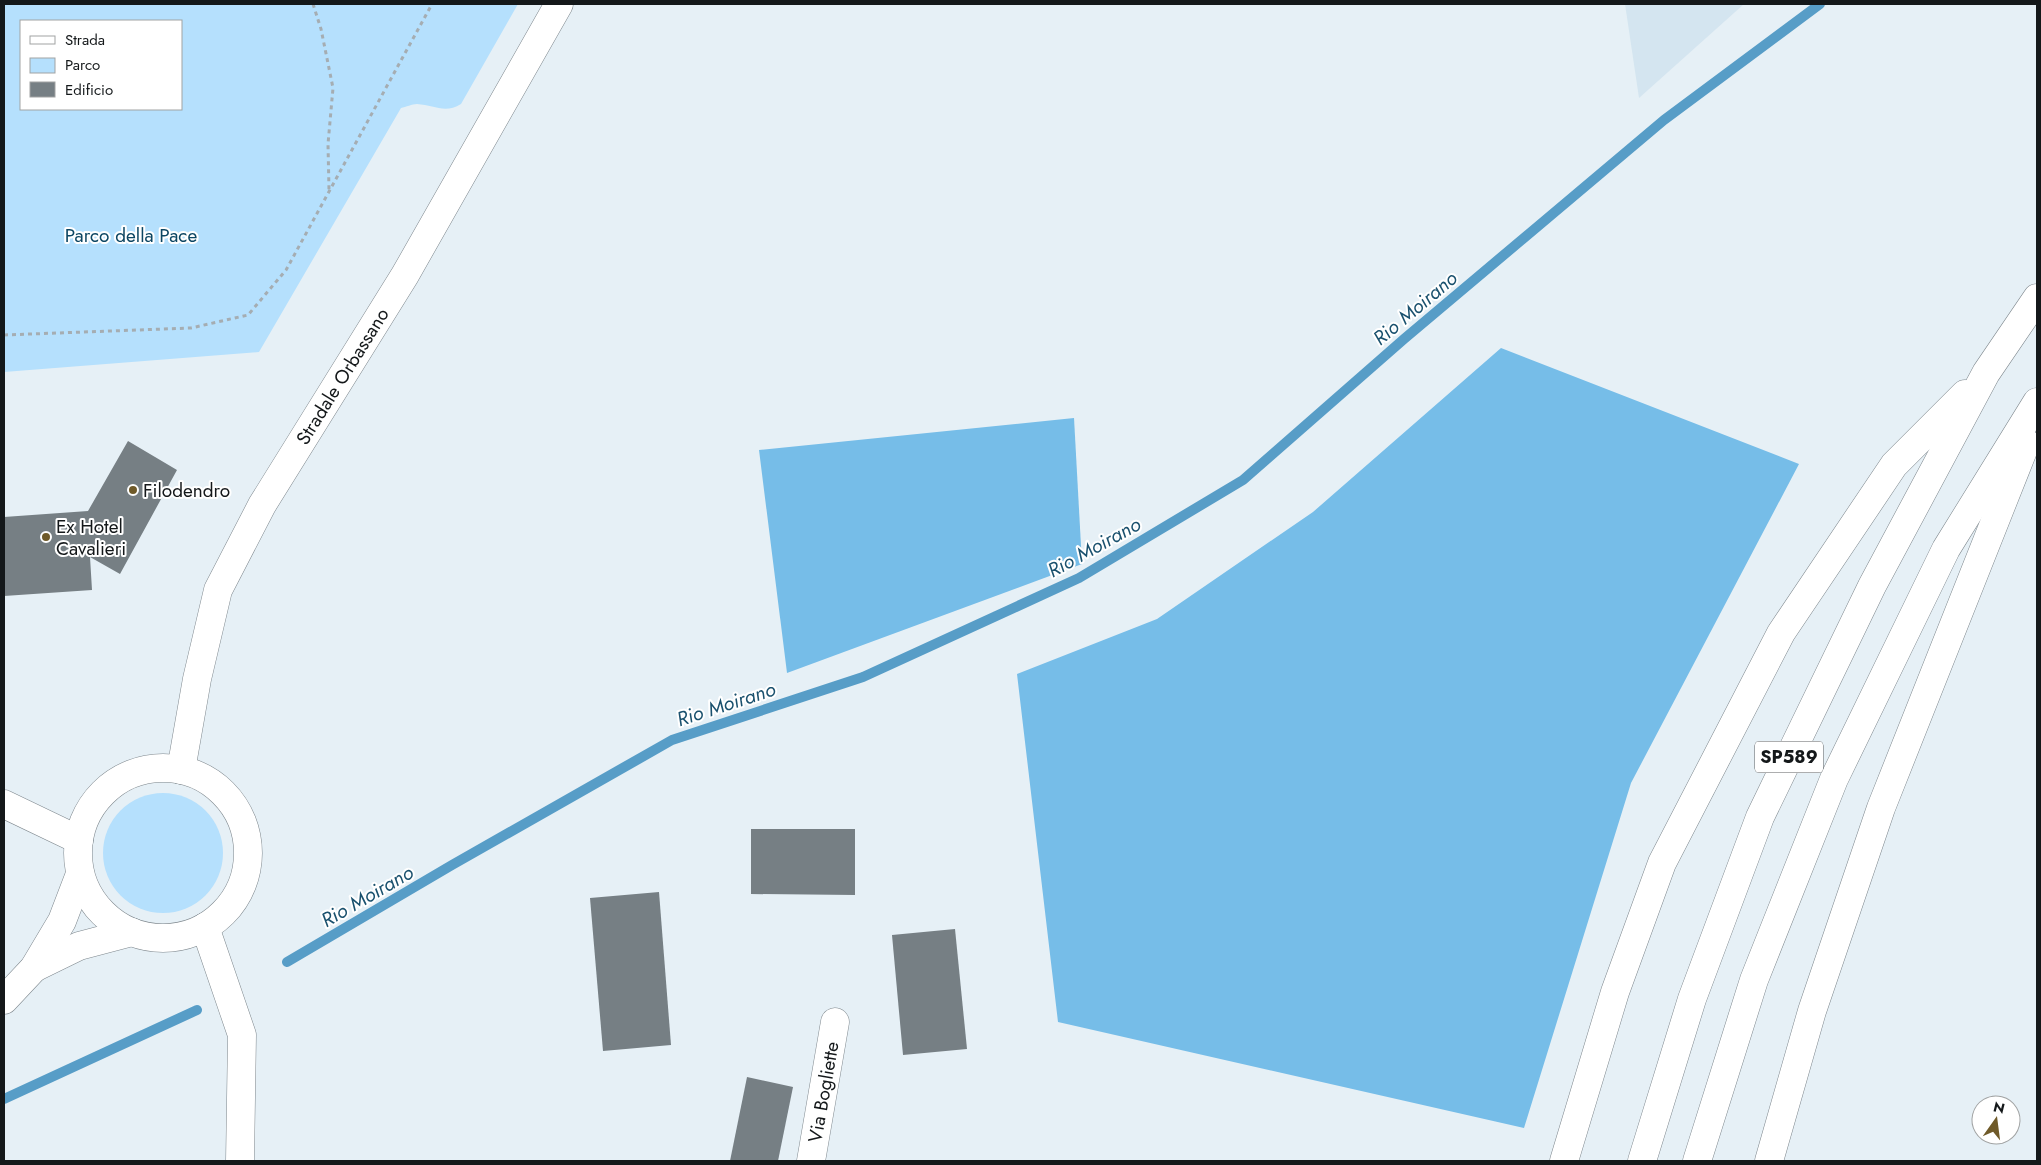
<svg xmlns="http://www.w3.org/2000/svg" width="2041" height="1165" viewBox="0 0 2041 1165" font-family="Jost,sans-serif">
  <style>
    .built { fill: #d4e5f0 }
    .green { fill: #b5e0fd; fill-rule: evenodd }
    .forest { fill: #76bde8 }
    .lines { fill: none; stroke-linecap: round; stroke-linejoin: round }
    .stream { stroke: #579dc7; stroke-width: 10 }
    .building { fill: #767f84 }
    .street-casing { stroke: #7e878d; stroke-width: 29 }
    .secondary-casing { stroke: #7e878d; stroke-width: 29 }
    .primary-casing { stroke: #7e878d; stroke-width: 29 }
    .path { stroke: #a5adb2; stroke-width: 3; stroke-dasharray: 4 4; stroke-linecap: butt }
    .street { stroke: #fff; stroke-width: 28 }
    .secondary { stroke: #fff; stroke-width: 28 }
    .primary { stroke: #fff; stroke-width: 28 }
    .poi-dot { fill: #6f5a29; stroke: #fff; stroke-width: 2 }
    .labels { text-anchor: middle; stroke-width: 4; stroke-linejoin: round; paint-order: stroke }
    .shield { fill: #fff; stroke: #5a5d5f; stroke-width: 1 }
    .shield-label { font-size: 18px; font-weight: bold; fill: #14181a }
    .park-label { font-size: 19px; fill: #0c4663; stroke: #fff }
    .street-label { font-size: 19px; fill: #14181a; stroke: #fff }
    .poi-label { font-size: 19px; fill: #14181a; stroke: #fff; text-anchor: start }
    .water-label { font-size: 20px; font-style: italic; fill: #1a516e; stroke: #fff }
  </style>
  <rect width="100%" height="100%" fill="#e6f0f6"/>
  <polygon class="built" points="1625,4 1744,4 1639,98"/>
  <g class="green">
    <path d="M4,4H518L461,104C445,114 434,105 417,104C412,104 406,107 401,108L259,352L4,372ZM21,21H181V109H21Z"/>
    <circle cx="163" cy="853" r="60"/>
  </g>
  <g class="forest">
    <polygon points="1501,348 1799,464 1631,783 1524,1128 1058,1022 1017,674 1157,619 1313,512"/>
    <polygon points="1074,418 1082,564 787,673 759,450"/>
  </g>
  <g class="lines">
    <g class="stream">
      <polyline points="287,962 452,865 672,740 863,677 1079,578 1243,480 1404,339 1664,120 1820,4"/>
      <polyline points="4,1099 197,1010"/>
    </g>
  </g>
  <g class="building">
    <polygon points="128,441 177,470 120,574 90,557 92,590 4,596 4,517 88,511"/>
    <polygon points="751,829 855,829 855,895 751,894"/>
    <polygon points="659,892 671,1045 603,1051 590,898"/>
    <polygon points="955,929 967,1049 903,1055 892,935"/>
    <polygon points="747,1077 793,1087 778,1161 730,1161"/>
  </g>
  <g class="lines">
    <g class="street-casing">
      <g id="street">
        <polyline points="4,804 79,840"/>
        <polyline points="34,968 79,946 132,932"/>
        <polyline points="4,1000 34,968 62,921 80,874"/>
        <polyline points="811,1161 835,1022"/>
      </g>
    </g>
    <g class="secondary-casing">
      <g id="secondary">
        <circle cx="163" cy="853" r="85"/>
        <polyline points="181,770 197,679 218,590 262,505 405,275 559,4"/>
        <polyline points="205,927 242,1035 240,1161"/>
      </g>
    </g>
    <g class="primary-casing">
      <g id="primary">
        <polyline points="1564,1161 1615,992 1662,863 1781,633 1894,465 1965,394"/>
        <polyline points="1642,1161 1692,999 1760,817 1872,586 1986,373 2037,298"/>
        <polyline points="1697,1161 1754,980 1834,779 1946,549 2037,402"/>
        <polyline points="1769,1161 1812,1011 1881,808 2026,443"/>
      </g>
    </g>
    <g class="path">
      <polyline points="313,4 321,29 333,88 328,144 329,190"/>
      <polyline points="4,335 191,328 248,315 286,270 432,4"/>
    </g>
    <use href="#street" class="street"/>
    <use href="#secondary" class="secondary"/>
    <use href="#primary" class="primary"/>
  </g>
  <g class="poi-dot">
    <circle cx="133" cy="490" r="5"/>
    <circle cx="46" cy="537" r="5"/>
  </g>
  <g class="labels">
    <rect class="shield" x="1755" y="741.5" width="68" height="31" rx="4"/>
    <g class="shield-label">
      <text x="1789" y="763">SP589</text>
    </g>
    <g class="park-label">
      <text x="131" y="242">Parco della Pace</text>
    </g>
    <g class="street-label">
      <text transform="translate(342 376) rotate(-58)" y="7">Stradale Orbassano</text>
      <text transform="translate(823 1092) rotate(-80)" y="7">Via Bogliette</text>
    </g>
    <g class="poi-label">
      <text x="143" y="497">Filodendro</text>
      <text x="56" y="533">Ex Hotel<tspan x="56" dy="22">Cavalieri</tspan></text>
    </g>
    <g class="water-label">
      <text transform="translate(1415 308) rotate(-40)" y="7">Rio Moirano</text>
      <text transform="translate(1094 547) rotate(-29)" y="7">Rio Moirano</text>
      <text transform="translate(726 704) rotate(-18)" y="7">Rio Moirano</text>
      <text transform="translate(367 896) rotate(-30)" y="7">Rio Moirano</text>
    </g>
  </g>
  <rect width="2041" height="1165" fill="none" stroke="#14181a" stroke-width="10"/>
  <rect x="20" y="20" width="162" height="90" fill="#ffffff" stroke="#a1a3a3"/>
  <rect x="30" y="36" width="25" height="8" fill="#ffffff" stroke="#a1a3a3"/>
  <text x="65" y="45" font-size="15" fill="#14181a">Strada</text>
  <rect x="30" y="58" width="25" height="15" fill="#b5e0fd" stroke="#a1a3a3"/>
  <text x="65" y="70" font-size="15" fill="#14181a">Parco</text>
  <rect x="30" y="82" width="25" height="15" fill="#767f84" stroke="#a1a3a3"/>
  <text x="65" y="95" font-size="15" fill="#14181a">Edificio</text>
  <g transform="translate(1996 1120) rotate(14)"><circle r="24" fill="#ffffff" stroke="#a1a3a3"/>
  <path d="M0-4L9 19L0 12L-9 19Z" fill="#6f5a29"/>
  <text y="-8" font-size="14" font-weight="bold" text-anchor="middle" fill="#14181a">N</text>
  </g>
</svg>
